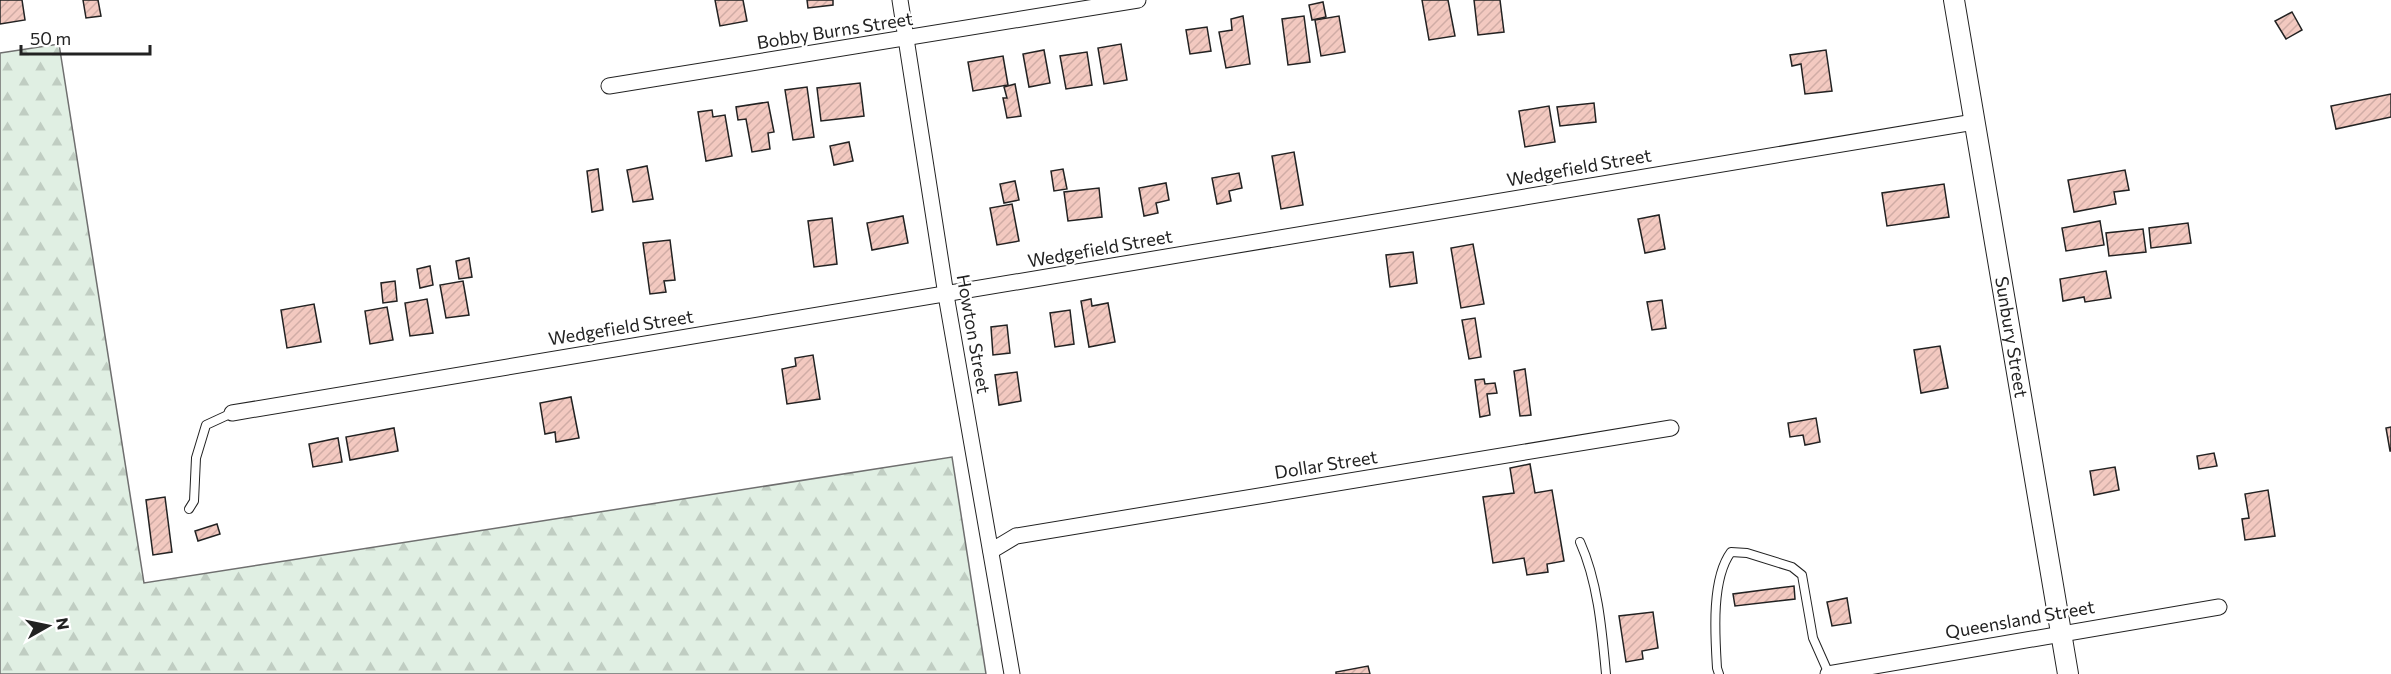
<svg xmlns="http://www.w3.org/2000/svg" width="2391" height="674" viewBox="0 0 2391 674" font-family="Commissioner,sans-serif">
  <style>
    .forest { fill: url(#forest-firs); stroke: #6f6f6f; stroke-width: 1.5 }
    .building { fill: url(#building-hatch); stroke: #222; stroke-width: 1.5 }
    .lines { fill: none; stroke-linecap: round; stroke-linejoin: round }
    .service-casing { stroke: #222; stroke-width: 10 }
    .minor-casing { stroke: #222; stroke-width: 17 }
    .tertiary-casing { stroke: #222; stroke-width: 22 }
    .service { stroke: #fff; stroke-width: 8 }
    .minor { stroke: #fff; stroke-width: 15 }
    .tertiary { stroke: #fff; stroke-width: 20 }
    .labels { text-anchor: middle; stroke-width: 4.5; stroke-linejoin: round; paint-order: stroke }
    .street-label { font-size: 18px; fill: #222; stroke: #fff }
  </style>
  <defs>
    <pattern id="forest-firs" width="22" height="20" patternUnits="userSpaceOnUse" patternTransform="scale(1.5)"><rect width="22" height="20" fill="#e0efe3"/><path d="M5 1l3.5 6h-7zM16 11l3.5 6h-7z" fill="#c0cdc2"/></pattern>
    <pattern id="building-hatch" width="6" height="6" patternUnits="userSpaceOnUse" patternTransform="scale(1.5)"><rect width="6" height="6" fill="#f3c9c0"/><path d="M-1 1l2-2M0 6l6-6M5 7l2-2" fill="none" stroke="#d0aca5"/></pattern>
  </defs>
  <rect width="100%" height="100%" fill="#fff"/>
  <polygon class="forest" points="59,44 144,583 952,457 986,674 0,674 0,53"/>
  <g class="building">
    <polygon points="0,0 22,0 25,20 0,24"/>
    <polygon points="83,0 98,0 101,16 86,18"/>
    <polygon points="715,0 743,0 747,21 720,26"/>
    <polygon points="807,0 833,0 833,5 808,8"/>
    <polygon points="1422,0 1448,0 1455,36 1429,40"/>
    <polygon points="1474,0 1500,0 1504,32 1478,35"/>
    <polygon points="1323,2 1326,17 1312,20 1309,5"/>
    <polygon points="2292,12 2302,30 2286,39 2275,21"/>
    <polygon points="1243,16 1250,64 1226,68 1219,32 1232,30 1231,19"/>
    <polygon points="1304,16 1310,62 1288,65 1282,19"/>
    <polygon points="1339,16 1345,52 1321,56 1315,20"/>
    <polygon points="1207,27 1211,51 1190,54 1186,30"/>
    <polygon points="1121,44 1127,80 1104,84 1098,48"/>
    <polygon points="1044,50 1050,83 1029,87 1023,54"/>
    <polygon points="1826,50 1832,91 1805,94 1801,64 1792,66 1790,55"/>
    <polygon points="1087,52 1092,85 1066,89 1060,56"/>
    <polygon points="1003,56 1008,85 973,91 968,62"/>
    <polygon points="860,83 864,116 821,121 817,88"/>
    <polygon points="1015,84 1021,116 1007,118 1003,98 1007,98 1004,87"/>
    <polygon points="807,87 814,137 793,140 785,90"/>
    <polygon points="2391,94 2391,117 2336,129 2331,106"/>
    <polygon points="768,102 774,132 768,133 770,149 752,152 746,119 738,120 736,107"/>
    <polygon points="1594,103 1596,122 1560,126 1557,107"/>
    <polygon points="1549,106 1555,142 1525,147 1519,111"/>
    <polygon points="712,110 713,117 725,115 732,156 706,161 698,112"/>
    <polygon points="849,142 853,161 834,165 830,146"/>
    <polygon points="1294,152 1303,205 1281,209 1272,156"/>
    <polygon points="647,166 653,199 633,202 627,170"/>
    <polygon points="598,169 603,210 592,212 587,171"/>
    <polygon points="1063,169 1067,189 1054,191 1051,171"/>
    <polygon points="2125,170 2129,190 2114,192 2116,204 2074,212 2068,180"/>
    <polygon points="1239,173 1242,188 1229,191 1231,201 1217,204 1212,178"/>
    <polygon points="1015,181 1019,200 1004,203 1000,184"/>
    <polygon points="1166,183 1169,200 1156,203 1158,213 1144,216 1139,188"/>
    <polygon points="1944,184 1949,217 1887,226 1882,193"/>
    <polygon points="1099,188 1102,217 1068,221 1064,192"/>
    <polygon points="1012,204 1019,241 997,245 990,208"/>
    <polygon points="1659,215 1665,249 1645,253 1638,219"/>
    <polygon points="903,216 908,243 872,250 867,223"/>
    <polygon points="832,218 837,264 814,267 808,221"/>
    <polygon points="2100,221 2104,245 2066,251 2062,228"/>
    <polygon points="2188,223 2191,243 2151,248 2149,228"/>
    <polygon points="2143,229 2146,252 2109,256 2106,233"/>
    <polygon points="670,240 675,280 664,281 666,292 650,294 643,243"/>
    <polygon points="1473,244 1484,304 1461,308 1451,248"/>
    <polygon points="1413,252 1417,283 1390,287 1386,255"/>
    <polygon points="469,258 472,277 459,279 456,261"/>
    <polygon points="430,266 433,285 420,288 417,269"/>
    <polygon points="2106,271 2111,298 2085,302 2084,297 2063,301 2060,279"/>
    <polygon points="395,281 397,301 383,303 381,283"/>
    <polygon points="463,281 469,315 446,318 440,285"/>
    <polygon points="427,299 433,333 410,336 405,303"/>
    <polygon points="1091,299 1092,306 1108,303 1115,342 1089,347 1081,301"/>
    <polygon points="1662,300 1666,328 1652,330 1647,302"/>
    <polygon points="314,304 321,342 287,348 281,310"/>
    <polygon points="387,307 393,340 370,344 365,311"/>
    <polygon points="1070,310 1074,344 1055,347 1050,313"/>
    <polygon points="1475,318 1481,357 1469,359 1462,320"/>
    <polygon points="1007,325 1010,353 993,355 991,327"/>
    <polygon points="1940,346 1948,388 1921,393 1914,350"/>
    <polygon points="813,355 820,399 787,404 782,369 796,366 795,358"/>
    <polygon points="1525,369 1531,415 1520,416 1514,371"/>
    <polygon points="1017,372 1021,401 999,405 995,375"/>
    <polygon points="1484,379 1485,384 1495,383 1497,393 1487,394 1490,415 1480,417 1475,380"/>
    <polygon points="571,397 579,438 556,442 555,432 545,434 540,403"/>
    <polygon points="1816,418 1820,442 1805,445 1803,435 1790,437 1788,423"/>
    <polygon points="2391,427 2391,451 2390,451 2386,428"/>
    <polygon points="394,428 398,451 350,460 346,437"/>
    <polygon points="338,438 342,462 313,467 309,444"/>
    <polygon points="2214,453 2217,466 2199,469 2197,456"/>
    <polygon points="1530,464 1535,493 1552,490 1564,561 1547,564 1548,572 1527,575 1524,558 1493,563 1483,497 1514,493 1510,468"/>
    <polygon points="2115,467 2119,490 2094,495 2090,471"/>
    <polygon points="2268,490 2275,536 2245,540 2242,519 2249,518 2245,494"/>
    <polygon points="165,497 172,552 153,555 146,500"/>
    <polygon points="217,524 220,534 198,541 195,531"/>
    <polygon points="1794,586 1795,599 1735,606 1733,594"/>
    <polygon points="1847,598 1851,623 1832,626 1827,602"/>
    <polygon points="1653,612 1658,648 1642,651 1643,659 1626,662 1619,616"/>
    <polygon points="1368,666 1370,674 1336,674 1336,672"/>
  </g>
  <g class="lines">
    <g class="service-casing">
      <g id="service">
        <polyline points="189,509 194,501 196,458 206,425 232,413"/>
        <path d="M1580,542C1598,582 1602,631 1606,674"/>
        <path d="M1719,674L1717,668C1715,635 1711,579 1731,552L1747,553L1792,567L1802,575L1813,638L1829,674"/>
      </g>
    </g>
    <g class="minor-casing">
      <g id="minor">
        <polyline points="900,0 946,295 1012,674"/>
        <polyline points="609,86 1138,0"/>
        <polyline points="232,413 1974,122"/>
        <polyline points="991,551 1016,536 1671,428"/>
        <polyline points="1828,674 2219,607"/>
      </g>
    </g>
    <g class="tertiary-casing">
      <g id="tertiary">
        <path id="s1" d="M1954,0L2068,674"/>
      </g>
    </g>
    <use href="#service" class="service"/>
    <use href="#minor" class="minor"/>
    <use href="#tertiary" class="tertiary"/>
  </g>
  <g class="labels">
    <g class="street-label">
      <text transform="translate(835 31) rotate(-9)" y="6">Bobby Burns Street</text>
      <text transform="translate(1579 168) rotate(-10)" y="6">Wedgefield Street</text>
      <text transform="translate(1100 249) rotate(-10)" y="6">Wedgefield Street</text>
      <text transform="translate(621 328) rotate(-9)" y="6">Wedgefield Street</text>
      <text transform="translate(973 334) rotate(80)" y="6">Howton Street</text>
      <text dy="6" stroke="none"><textPath href="#s1" startOffset="342">Sunbury Street</textPath></text>
      <text transform="translate(1326 465) rotate(-9)" y="6">Dollar Street</text>
      <text transform="translate(2020 620) rotate(-10)" y="6">Queensland Street</text>
    </g>
  </g>
  <g transform="translate(48 626) rotate(81)" stroke="#ffffff" stroke-width="4.5" paint-order="stroke">
  <path d="M0-4.5L10 22L0 15L-10 22Z" fill="#222222"/>
  <text y="-9" font-size="16" font-weight="bold" text-anchor="middle" fill="#222222">N</text>
  </g>
  <path d="M21 45v9h129v-9" fill="none" stroke="#222222" stroke-width="3"/>
  <text x="30" y="45" font-size="18" fill="#222222" stroke="#ffffff" stroke-width="4.5" paint-order="stroke">50 m</text>
</svg>
